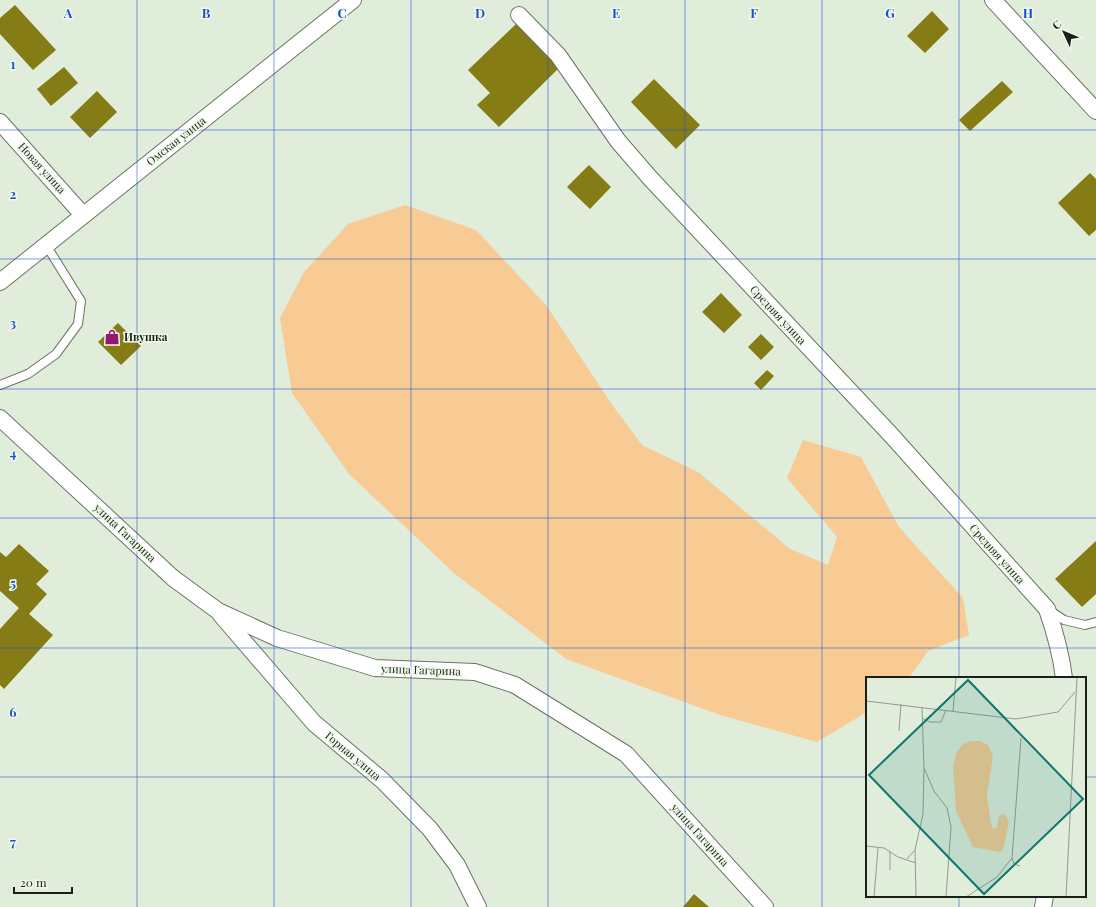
<svg xmlns="http://www.w3.org/2000/svg" width="1096" height="907" viewBox="0 0 1096 907" font-family="'Playfair Display',serif">
  <style>
    .green { fill: #f7cb93 }
    .building { fill: #857c16 }
    .lines { fill: none; stroke-linecap: round; stroke-linejoin: round }
    .lane-casing { stroke: #697464; stroke-width: 10 }
    .street-casing { stroke: #697464; stroke-width: 18 }
    .lane { stroke: #fff; stroke-width: 8 }
    .street { stroke: #fff; stroke-width: 16 }
    .grid { fill: none; stroke: #1d4ed8; stroke-width: 1; stroke-opacity: 0.55 }
    .labels { text-anchor: middle; stroke-width: 3; stroke-linejoin: round; paint-order: stroke }
    .street-label { font-size: 11px; fill: #1b1f19; stroke: #effbe8 }
    .poi-label { font-size: 11px; font-weight: bold; fill: #1b1f19; stroke: #effbe8; text-anchor: start }
    .inset-road { fill: none; stroke: #929b8d; stroke-width: 1 }
    .view { fill: #0f766e; fill-opacity: 0.15; stroke: #0f766e; stroke-width: 2 }
    .inset-edge { fill: none; stroke: #1b1f19; stroke-width: 2 }
    .grid-label { font-size: 13px; text-anchor: middle; font-weight: bold; fill: #1d4ed8; stroke: #effbe8; stroke-width: 3; stroke-linejoin: round; paint-order: stroke }
  </style>
  <rect width="100%" height="100%" fill="#e1eddb"/>
  <polygon class="green" points="405,205 476,230 546,305 613,406 642,445 698,472 790,549 828,565 837,537 787,478 803,440 861,457 899,527 963,598 969,635 928,651 909,678 867,678 867,712 817,742 720,715 566,659 455,574 349,474 292,393 280,318 304,272 348,224"/>
  <g class="building">
    <polygon points="15,5 56,50 33,70 0,34 0,18"/>
    <polygon points="932,11 949,29 925,53 907,36"/>
    <polygon points="517,23 560,67 499,127 477,105 490,93 468,70"/>
    <polygon points="64,67 78,83 51,106 37,89"/>
    <polygon points="654,79 700,125 676,149 631,102"/>
    <polygon points="1002,81 1013,92 970,131 959,120"/>
    <polygon points="97,91 117,112 90,138 70,117"/>
    <polygon points="589,165 611,187 590,209 567,187"/>
    <polygon points="1090,173 1096,179 1096,230 1089,236 1058,203"/>
    <polygon points="721,293 742,315 724,333 702,312"/>
    <polygon points="118,323 141,346 121,365 98,342"/>
    <polygon points="761,334 774,347 761,360 748,347"/>
    <polygon points="767,370 774,376 761,390 754,383"/>
    <polygon points="1096,541 1096,594 1082,607 1055,579"/>
    <polygon points="19,544 49,571 36,584 47,594 29,614 53,635 4,689 0,685 0,629 19,608 0,591 0,552 6,557"/>
    <polygon points="694,894 709,907 683,907"/>
  </g>
  <g class="lines">
    <g class="lane-casing">
      <g id="lane">
        <polyline points="0,385 28,374 56,354 78,324 81,301 46,245"/>
        <polyline points="1049,610 1064,620 1085,625 1096,622"/>
      </g>
    </g>
    <g class="street-casing">
      <g id="street">
        <polyline points="993,0 1096,111"/>
        <path d="M519,15L558,55L618,141L650,178L892,436L1047,609C1055,632 1061,653 1064,678"/>
        <polyline points="0,122 83,215"/>
        <polyline points="0,282 353,0"/>
        <polyline points="0,418 173,578 218,611 277,638 375,668 475,672 515,685 626,754 765,907"/>
        <polyline points="221,615 314,723 382,780 430,829 457,865 478,907"/>
        <polyline points="1043,907 1045,896"/>
      </g>
    </g>
    <use href="#lane" class="lane"/>
    <use href="#street" class="street"/>
  </g>
  <path class="grid" d="M137,0V907M274,0V907M411,0V907M548,0V907M685,0V907M822,0V907M959,0V678M0,130H1096M0,259H1096M0,389H1096M0,518H1096M0,648H1096M0,777H867M1085,777H1096M959,896V907"/>
  <defs>
    <g id="shop-bare" transform="scale(1.2)"><path d="M-5-2.5h2.3a2.7 3.5 0 0 1 5.4 0H5L5.5 6h-11ZM-1.5-2.5h3a1.5 2.3 0 0 0-3 0Z" fill="#941873" stroke="#effbe8" stroke-width="2.5" paint-order="stroke"/></g>
  </defs>
  <g fill-rule="evenodd">
    <use href="#shop-bare" x="112" y="337"/>
  </g>
  <g class="labels">
    <g class="street-label">
      <text transform="translate(176 141) rotate(-38)" y="4">Омская улица</text>
      <text transform="translate(42 168) rotate(48)" y="4">Новая улица</text>
      <text transform="translate(778 315) rotate(47)" y="4">Средняя улица</text>
      <text transform="translate(125 533) rotate(43)" y="4">улица Гагарина</text>
      <text transform="translate(997 554) rotate(48)" y="4">Средняя улица</text>
      <text transform="translate(421 670) rotate(2)" y="4">улица Гагарина</text>
      <text transform="translate(353 756) rotate(40)" y="4">Горная улица</text>
      <text transform="translate(700 835) rotate(48)" y="4">улица Гагарина</text>
    </g>
    <g class="poi-label">
      <text x="124" y="341">Ивушка</text>
    </g>
  </g>
  <g transform="translate(866 677)">
    <rect width="220" height="220" fill="#e1eddb"/>
    <path d="M104,64H114L122,68L127,79L121,119L125,147L127,152L131,150L133,139L138,136L143,145L138,170L135,175L107,170L90,134L87,90L90,76L97,67Z" fill="#f7cb93"/>
    <path class="inset-road" d="M0,24L150,42L192,35L209,15M56,30L58,91L68,114L81,131L85,150L80,220M87,34L90,0M56,41L64,45H75L80,33M33,54L35,27M0,169L18,171L32,180L50,186M146,181L148,187L154,189M41,182L49,173M24,193V174M8,220L12,171M50,220L49,173L57,137L58,92M100,220L131,200L146,181L155,61M200,220L211,0"/>
    <path class="view" d="M102,3L217,122L118,217L3,98Z"/>
    <rect width="220" height="220" class="inset-edge"/>
  </g>
  <g class="grid-label">
    <text x="68" y="18">A</text>
    <text x="206" y="18">B</text>
    <text x="342" y="18">C</text>
    <text x="480" y="18">D</text>
    <text x="616" y="18">E</text>
    <text x="754" y="18">F</text>
    <text x="890" y="18">G</text>
    <text x="1028" y="18">H</text>
    <text x="13" y="69">1</text>
    <text x="13" y="199">2</text>
    <text x="13" y="328">3</text>
    <text x="13" y="458">4</text>
    <text x="13" y="588">5</text>
    <text x="13" y="717">6</text>
    <text x="13" y="847">7</text>
  </g>
  <g transform="translate(1064 32) rotate(314)" stroke="#effbe8" stroke-width="3" paint-order="stroke">
  <path d="M0-3L7 15L0 10L-7 15Z" fill="#1b1f19"/>
  <text y="-6" font-size="11" font-weight="bold" text-anchor="middle" fill="#1b1f19">С</text>
  </g>
  <path d="M14 887v6h58v-6" fill="none" stroke="#1b1f19" stroke-width="2"/>
  <text x="20" y="887" font-size="12" fill="#1b1f19" stroke="#effbe8" stroke-width="3" paint-order="stroke">20 m</text>
</svg>
